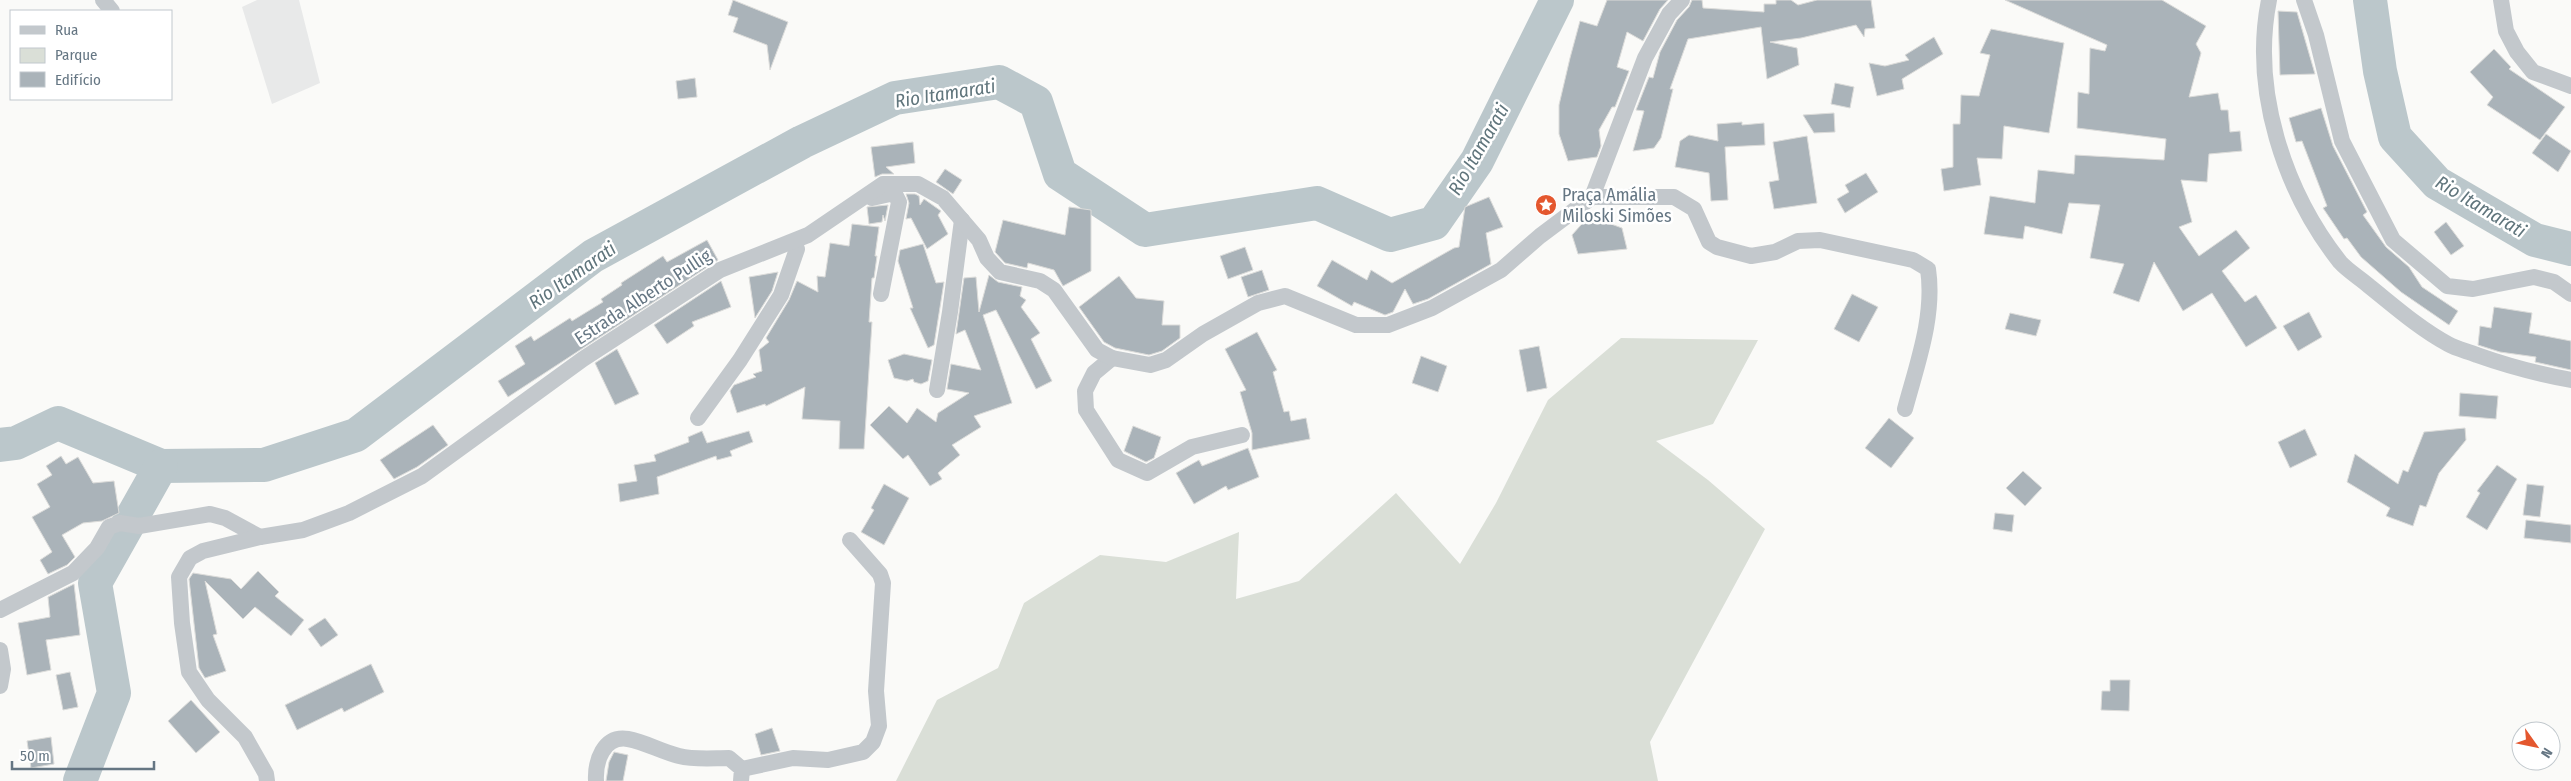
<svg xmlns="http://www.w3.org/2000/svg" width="2571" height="781" viewBox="0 0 2571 781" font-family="'Fira Sans Condensed',sans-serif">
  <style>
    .built { fill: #e8e9e9 }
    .green { fill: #dadfd7 }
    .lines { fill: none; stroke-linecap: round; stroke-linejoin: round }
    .river { stroke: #bbc7cb; stroke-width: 34 }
    .building { fill: #aab3b9; stroke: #dcdcda }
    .street { stroke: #c3c8cc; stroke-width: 16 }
    .labels { text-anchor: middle; stroke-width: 5; stroke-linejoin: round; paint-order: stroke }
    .poi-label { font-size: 18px; fill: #657683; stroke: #fff; text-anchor: start }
    .street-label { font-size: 18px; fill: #657683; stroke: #fff }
    .water-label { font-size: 19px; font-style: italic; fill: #60757c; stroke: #fff }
  </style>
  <rect width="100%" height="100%" fill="#fafaf8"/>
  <polygon class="built" points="257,0 299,0 320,83 272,104 242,7"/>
  <polygon class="green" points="1621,338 1758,340 1713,424 1656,441 1708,480 1765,529 1650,742 1658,781 896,781 937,700 998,668 1024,603 1100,555 1166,562 1239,532 1236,599 1299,581 1396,493 1460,564 1496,503 1548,400"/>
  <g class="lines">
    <g class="river">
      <polyline points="2370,0 2380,71 2395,137 2437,183 2535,240 2571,249"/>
      <polyline points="0,445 16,443 58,423 161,466 264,465 356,435 593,256 802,142 895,98 999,82 1036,102 1060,174 1145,230 1317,203 1390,235 1434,223 1477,161 1557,0"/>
      <polyline points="80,781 114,693 95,583 161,466"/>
    </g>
  </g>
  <g class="building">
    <polygon points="733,0 788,22 770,70 767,45 733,32 738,18 728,15"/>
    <polygon points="1607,0 1668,0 1660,9 1643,41 1627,32 1617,67 1629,71 1615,107 1612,107 1599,130 1601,146 1597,157 1568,161 1559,134 1559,105 1570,58 1580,21 1597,26"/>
    <polygon points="1692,0 1702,0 1703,8 1764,12 1764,4 1776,4 1776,0 1791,0 1798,5 1817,0 1871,0 1875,28 1865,29 1864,37 1856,25 1801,38 1770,42 1797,48 1799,65 1767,79 1761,27 1688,39 1670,89 1673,89 1661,138 1654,148 1633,151 1644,111 1636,110 1649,77 1653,78 1660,52 1677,20 1689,7"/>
    <polygon points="2005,0 2162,0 2206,26 2196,44 2201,53 2189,97 2218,93 2221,110 2228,110 2230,132 2240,131 2242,151 2209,154 2207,182 2181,180 2192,222 2179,227 2199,256 2236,230 2250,248 2222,271 2245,302 2256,295 2277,328 2246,347 2212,293 2183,311 2154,262 2139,302 2113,293 2124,264 2090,258 2100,205 2069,203 2062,234 2025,226 2023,239 1984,234 1990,196 2035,203 2038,170 2074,174 2075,155 2164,160 2166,139 2077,128 2078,92 2089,94 2090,48 2105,51 2107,45"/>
    <polygon points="2278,11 2297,12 2315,74 2280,75"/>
    <polygon points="1991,29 2064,43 2049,133 2004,126 2002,159 1977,158 1981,185 1944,191 1941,169 1953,167 1953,124 1960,124 1961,95 1979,96 1990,55 1980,53"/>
    <polygon points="1934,37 1943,54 1902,79 1904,89 1877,96 1869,63 1885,66 1909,60 1905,55"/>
    <polygon points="2494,49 2511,67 2509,69 2565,107 2540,140 2487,105 2493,97 2470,72"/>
    <polygon points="695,78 697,97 678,99 676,81"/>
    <polygon points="1835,83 1854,87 1850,108 1831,104"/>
    <polygon points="2321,108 2333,146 2367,212 2363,215 2386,247 2409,267 2422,287 2458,311 2449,325 2401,292 2361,257 2347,238 2344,239 2323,208 2327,206 2302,141 2296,142 2289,118"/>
    <polygon points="1834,113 1835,132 1814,133 1803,115"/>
    <polygon points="1742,122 1742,125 1764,123 1765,145 1725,147 1728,200 1711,201 1709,173 1675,167 1680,141 1689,135 1718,141 1717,124"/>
    <polygon points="2546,134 2571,151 2558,172 2532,153"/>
    <polygon points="1807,136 1817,203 1774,209 1769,182 1779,180 1773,142"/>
    <polygon points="913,142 915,163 886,167 894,174 882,174 875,177 871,147"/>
    <polygon points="945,169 962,180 953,194 936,182"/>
    <polygon points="1866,173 1878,192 1845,213 1837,199 1849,192 1845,185"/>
    <polygon points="906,194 915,194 919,196 920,205 924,199 941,211 938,215 948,234 927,249 911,218 906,219 909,203"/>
    <polygon points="1489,197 1503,227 1486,233 1491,264 1428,299 1413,304 1405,289 1393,312 1385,315 1354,302 1352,306 1317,286 1332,260 1367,280 1371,270 1392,283 1454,248 1459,247 1465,207"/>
    <polygon points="888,205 885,221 883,215 882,222 869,224 867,207"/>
    <polygon points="1069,207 1091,210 1091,271 1063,286 1054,270 1028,263 1027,268 1005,263 995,252 1003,220 1065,235"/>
    <polygon points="1589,216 1622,228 1627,249 1578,254 1572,235"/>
    <polygon points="2446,222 2464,246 2451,255 2434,232"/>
    <polygon points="852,224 879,227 875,256 877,256 874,278 872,278 869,322 872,322 864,449 839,449 840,421 802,419 805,387 766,406 765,404 737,413 730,391 734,385 756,377 753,374 762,371 759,350 769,342 766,338 789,300 797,281 818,292 817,276 825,277 830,243 849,246"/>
    <polygon points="707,240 718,260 508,397 498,381 525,364 515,346 531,336 534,341 570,318 572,321 603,302 601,299 622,285 621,283 663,256 667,262"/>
    <polygon points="923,244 936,283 944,282 934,345 928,348 910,308 913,308 898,261 900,250"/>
    <polygon points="1245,247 1253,270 1228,279 1220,256"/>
    <polygon points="1262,270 1269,290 1248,297 1241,277"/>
    <polygon points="778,272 772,291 755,318 749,277"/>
    <polygon points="989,275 998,282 1022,287 1020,296 1026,300 1021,307 1040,333 1031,339 1052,381 1036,389 996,310 983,315 1012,403 974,416 981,427 952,445 960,455 938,473 942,479 930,486 908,455 903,459 870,425 889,406 907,423 917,408 936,422 938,413 969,393 947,389 951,364 981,370 965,330 956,334 964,278 976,277 979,312"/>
    <polygon points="1119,276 1136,298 1164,301 1162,325 1180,325 1180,338 1162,351 1149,355 1115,348 1104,342 1079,307"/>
    <polygon points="721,281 731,307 692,322 694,326 667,344 654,325"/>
    <polygon points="1852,294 1878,307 1859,342 1834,329"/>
    <polygon points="2494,307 2532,313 2529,333 2571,341 2571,370 2535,362 2536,357 2500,352 2478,345 2480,326 2491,328"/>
    <polygon points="2309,312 2322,337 2298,351 2283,326"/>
    <polygon points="2010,313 2041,320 2036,336 2005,329"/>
    <polygon points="1257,332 1277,370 1273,372 1284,412 1289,411 1291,421 1306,418 1310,439 1252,450 1252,433 1240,392 1246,390 1225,349"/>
    <polygon points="1539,346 1547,388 1527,392 1519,350"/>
    <polygon points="617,349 639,394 615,405 595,363"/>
    <polygon points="904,354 932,360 928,381 921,384 914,382 913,379 907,381 894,378 888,360"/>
    <polygon points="1421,356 1447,366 1438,392 1412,383"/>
    <polygon points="2460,393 2498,396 2496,419 2459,416"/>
    <polygon points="1889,418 1914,438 1891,468 1865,448"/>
    <polygon points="433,425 448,445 417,467 394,479 380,460"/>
    <polygon points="1133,426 1161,437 1154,458 1146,462 1124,451"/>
    <polygon points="2465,428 2466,440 2439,473 2426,507 2420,505 2413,526 2386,516 2390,508 2347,482 2355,454 2398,484 2403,470 2408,472 2424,432"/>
    <polygon points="2305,429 2317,455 2290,468 2278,442"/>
    <polygon points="702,431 707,443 749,431 753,442 730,451 732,456 717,460 716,456 657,477 659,494 620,502 618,484 637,481 634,465 656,461 654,455 689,442 688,437"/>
    <polygon points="1248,448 1259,477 1228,490 1226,486 1194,504 1176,473 1199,460 1202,466"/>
    <polygon points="61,456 66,464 78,457 93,483 114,481 119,513 102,521 83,523 62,535 75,557 67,565 48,574 40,560 52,552 32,517 50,507 37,484 52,475 46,466"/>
    <polygon points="2497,465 2517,479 2487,530 2466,517 2480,493 2477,491"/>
    <polygon points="2023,471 2042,488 2025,506 2006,488"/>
    <polygon points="884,484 909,498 884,545 861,532 874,510 871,508"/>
    <polygon points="2527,484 2544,486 2540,517 2523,515"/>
    <polygon points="1995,513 2014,515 2012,532 1993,529"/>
    <polygon points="2526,520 2571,525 2571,543 2524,538"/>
    <polygon points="258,571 279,592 275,596 304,620 291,636 255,607 243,619 205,581 217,634 213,635 226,671 205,678 199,668 189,579 193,573 231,579 241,589"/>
    <polygon points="74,584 80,635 46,640 51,670 27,675 18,623 50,617 48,597"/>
    <polygon points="325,618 338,635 321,647 308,629"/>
    <polygon points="371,664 384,692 344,712 342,708 297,730 285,705"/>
    <polygon points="70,672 78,707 63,710 56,675"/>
    <polygon points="2110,680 2130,680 2129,711 2101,710 2102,691 2110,691"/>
    <polygon points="191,700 220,732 196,753 168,721"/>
    <polygon points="772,728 780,751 761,755 755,734"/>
    <polygon points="51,737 54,764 31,768 27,741"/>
    <polygon points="614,752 628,755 623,781 606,781 609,762"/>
  </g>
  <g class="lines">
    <g class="street">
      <polyline points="103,0 112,11"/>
      <path d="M2269,0C2251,90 2284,191 2340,262C2348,271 2360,278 2369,286C2394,306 2420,329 2448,344C2457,349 2467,351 2477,355C2508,366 2538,374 2571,380"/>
      <polyline points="2304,0 2316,35 2342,141 2393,240 2447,286 2473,289 2534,277 2554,282 2571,294"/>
      <polyline points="2501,0 2506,31 2517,52 2533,72 2571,86"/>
      <path d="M1592,197H1674L1694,209L1709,242L1717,247L1751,256L1775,252L1798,241L1820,240L1913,260L1928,269C1935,316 1917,364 1905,409"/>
      <polyline points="1592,197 1645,58 1669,14 1682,0"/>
      <polyline points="872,198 890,194 896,196 899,202 881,294"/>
      <polyline points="1112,358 1094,373 1085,391 1086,410 1118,460 1147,473 1192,447 1242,435"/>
      <polyline points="937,390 950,312 962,220"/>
      <polyline points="698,418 740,360 781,295 797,249"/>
      <polyline points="0,610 73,573 97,548 109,527 120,523 139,526 210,514 225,518 260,537"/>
      <polyline points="0,650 3,669 0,686"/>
      <polyline points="742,769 793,758 828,760 863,752 873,742 879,726 876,691 883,583 880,574 850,540"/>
      <polyline points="267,781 266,774 245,737 208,700 189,672 182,623 179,577 190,558 203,551 260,537 303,530 349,513 422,476 583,359 720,270 808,235 883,184 918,184 943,198 979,240 987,258 1000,272 1040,281 1054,290 1097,350 1112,358 1150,365 1166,360 1203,334 1258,303 1285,296 1356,325 1388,325 1432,308 1501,270 1540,236 1592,197"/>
      <path d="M596,781C595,762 603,735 628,739C645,742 662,752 679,756C695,760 713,758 729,758L742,769L741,781"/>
    </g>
  </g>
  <defs>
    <g id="sight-disc" transform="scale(1.125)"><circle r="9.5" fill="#e4572e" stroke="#fff"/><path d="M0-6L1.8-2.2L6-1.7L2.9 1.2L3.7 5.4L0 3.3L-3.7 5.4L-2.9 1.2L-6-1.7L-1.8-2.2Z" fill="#fff"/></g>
  </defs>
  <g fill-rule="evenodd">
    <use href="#sight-disc" x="1546" y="205"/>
  </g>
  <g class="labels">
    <g class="poi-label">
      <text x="1562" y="201">Praça Amália<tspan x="1562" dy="21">Miloski Simões</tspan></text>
    </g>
    <g class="street-label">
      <text transform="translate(643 297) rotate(-33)" y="6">Estrada Alberto Pullig</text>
    </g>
    <g class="water-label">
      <text transform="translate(945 93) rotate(-9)" y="7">Rio Itamarati</text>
      <text transform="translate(1478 149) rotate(-60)" y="7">Rio Itamarati</text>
      <text transform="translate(2481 206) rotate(31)" y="7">Rio Itamarati</text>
      <text transform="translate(572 275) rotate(-35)" y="7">Rio Itamarati</text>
    </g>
  </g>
  <rect x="10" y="10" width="162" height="90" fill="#ffffff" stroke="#c1c8cd"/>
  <rect x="20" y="26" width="25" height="8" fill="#c3c8cc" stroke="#c1c8cd"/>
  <text x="55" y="35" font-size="15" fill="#657683">Rua</text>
  <rect x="20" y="48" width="25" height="15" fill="#dadfd7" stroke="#c1c8cd"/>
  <text x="55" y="60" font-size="15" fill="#657683">Parque</text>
  <rect x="20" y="72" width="25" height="15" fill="#aab3b9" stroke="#c1c8cd"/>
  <text x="55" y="85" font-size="15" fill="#657683">Edifício</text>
  <g transform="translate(2536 746) rotate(123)"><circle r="24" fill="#ffffff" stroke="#c1c8cd"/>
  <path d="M0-4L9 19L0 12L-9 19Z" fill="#e4572e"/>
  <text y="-8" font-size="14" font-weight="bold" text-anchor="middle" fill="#657683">N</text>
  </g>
  <path d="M12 761v8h142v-8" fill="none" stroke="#657683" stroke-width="2.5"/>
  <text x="20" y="761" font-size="15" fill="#657683" stroke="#ffffff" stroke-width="4" paint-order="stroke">50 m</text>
</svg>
